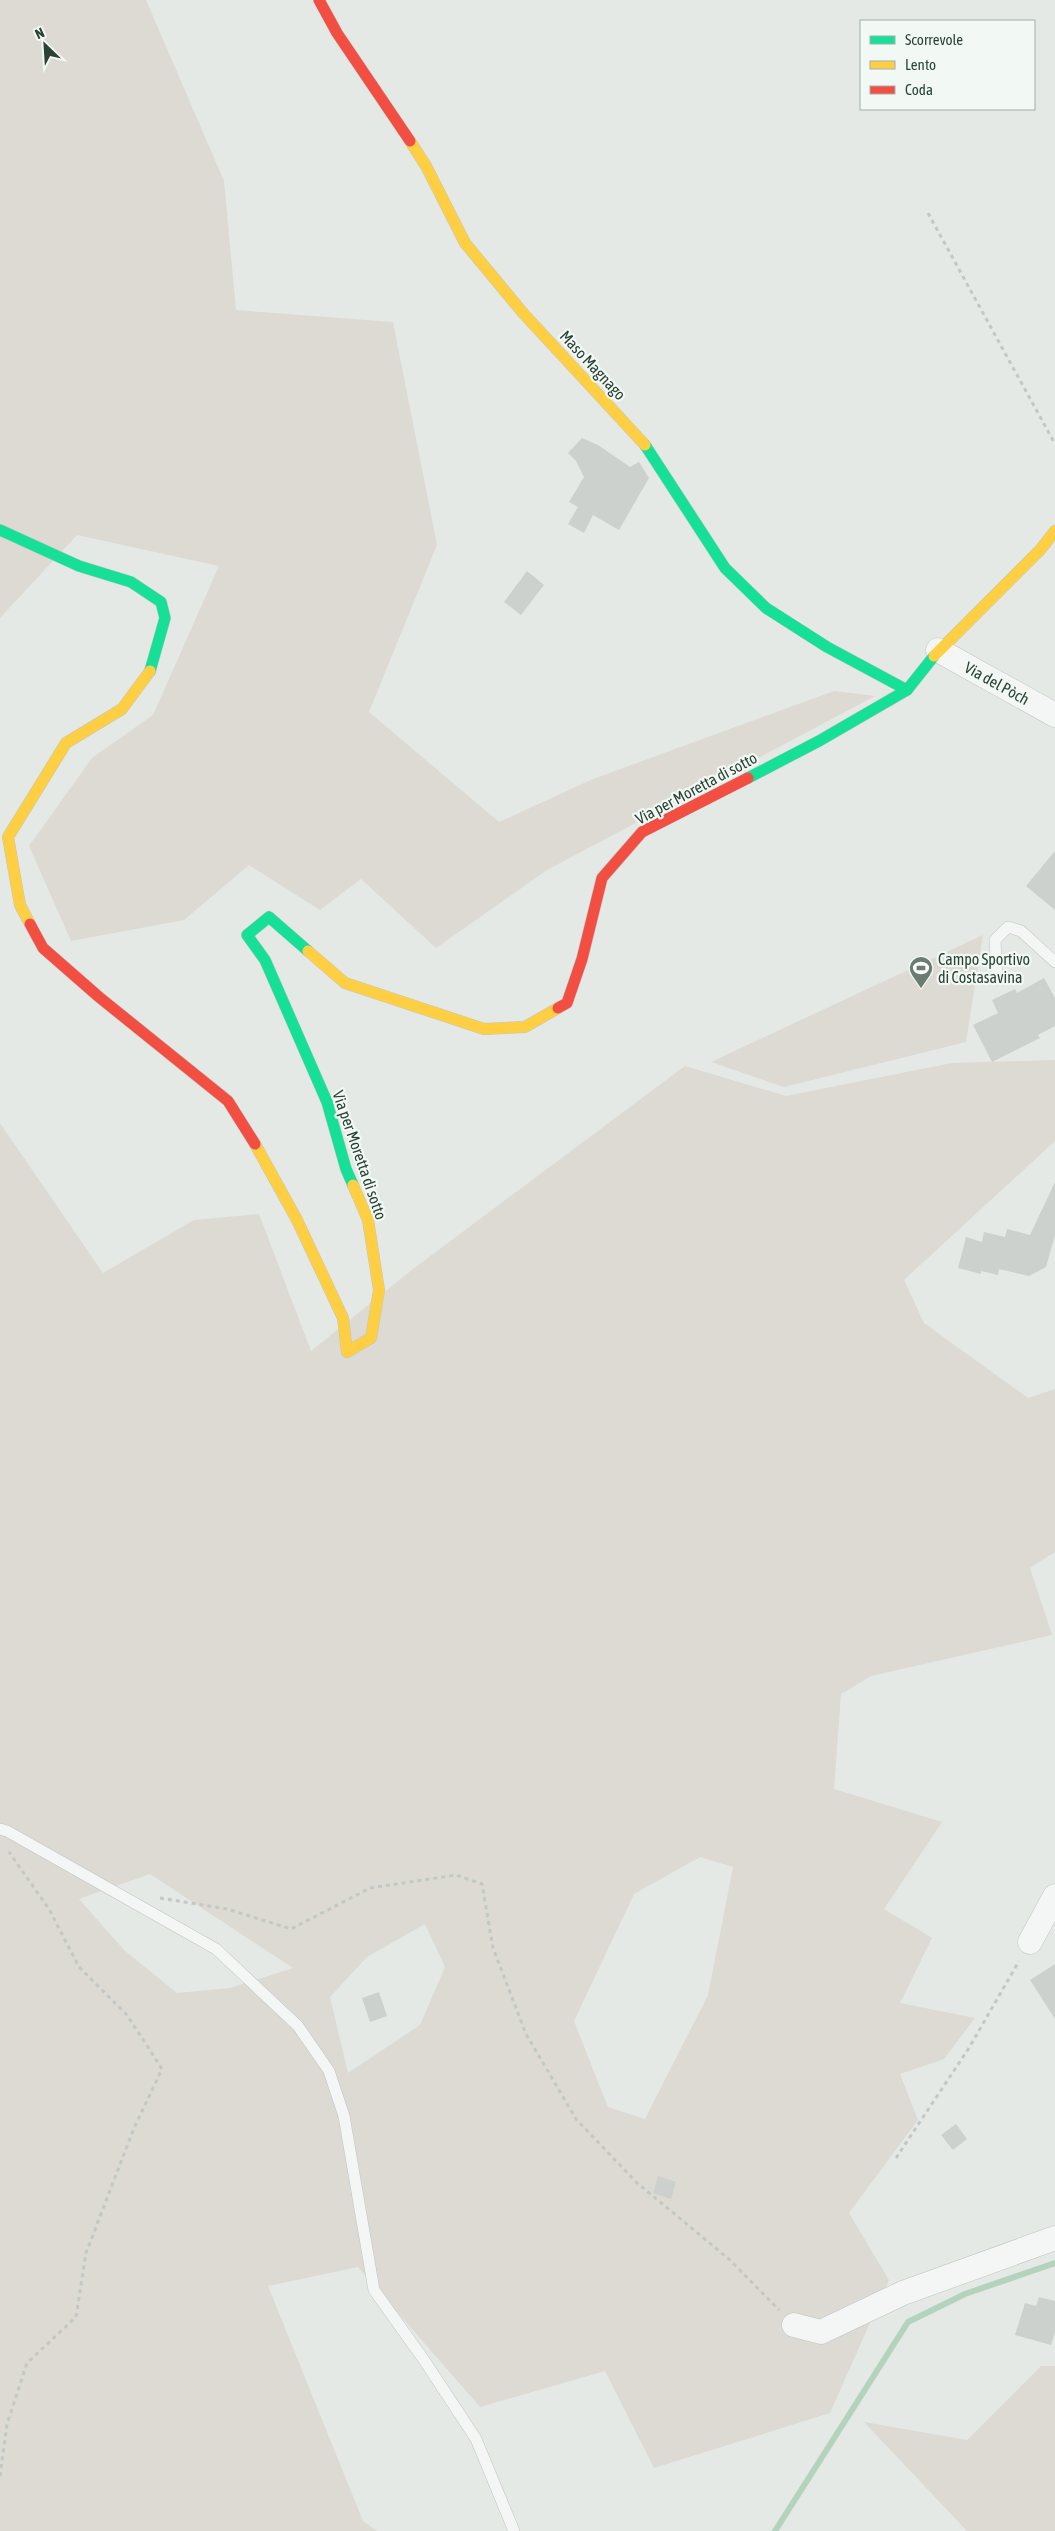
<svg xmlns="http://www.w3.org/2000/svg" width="1055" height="2531" viewBox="0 0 1055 2531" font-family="'Asap Condensed',sans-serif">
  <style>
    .green { fill: #dcdad3; fill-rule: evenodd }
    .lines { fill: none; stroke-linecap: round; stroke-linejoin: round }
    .stream { stroke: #b3d3bd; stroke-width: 6 }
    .building { fill: #ccd1ce }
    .lane-casing { stroke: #c0c5c2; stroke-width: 12 }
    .street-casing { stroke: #c0c5c2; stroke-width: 25 }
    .fast-casing { stroke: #c0c5c2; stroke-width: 12 }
    .slow-casing { stroke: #c0c5c2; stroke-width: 12 }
    .jam-casing { stroke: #c0c5c2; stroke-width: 12 }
    .path { stroke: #c2c8c5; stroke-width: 3; stroke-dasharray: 4 4; stroke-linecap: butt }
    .lane { stroke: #f3f6f4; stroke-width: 11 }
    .street { stroke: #f3f6f4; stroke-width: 24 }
    .fast { stroke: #16e098; stroke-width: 11 }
    .slow { stroke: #ffcf43; stroke-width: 11 }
    .jam { stroke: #f24e42; stroke-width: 11 }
    .labels { text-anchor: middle; stroke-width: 4.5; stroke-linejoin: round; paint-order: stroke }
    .street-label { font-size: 16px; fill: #2a4335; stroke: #f2f8f4 }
    .poi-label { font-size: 16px; fill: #2a4335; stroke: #f2f8f4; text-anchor: start }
  </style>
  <rect width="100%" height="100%" fill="#e4e9e6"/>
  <g class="green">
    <polygon points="0,0 146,0 224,181 236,310 393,322 437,545 369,712 499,822 593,779 834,691 875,696 547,870 436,948 361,879 320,910 249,865 184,920 71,941 29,846 92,758 153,715 219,566 77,535 0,618"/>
    <polygon points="983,935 966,1042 784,1087 711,1062"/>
    <path d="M1055,1060V1141L904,1280L924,1323L1028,1398L1055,1389V1552L1030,1568L1052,1635L871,1676L841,1694L834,1789L942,1822L884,1909L932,1938L900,2003L975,2018L944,2059L900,2074L918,2120L849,2213L889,2280L830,2413L654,2468L605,2371L480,2407L358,2267L268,2286L363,2521L377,2531H0V1123L103,1273L194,1220L259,1214L311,1351L413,1269L685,1066L786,1096L952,1063ZM700,1857L733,1867L708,1995L645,2119L608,2107L574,2021L634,1894ZM150,1874L293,1968L230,1988L177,1993L124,1950L79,1899ZM425,1924L445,1967L420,2025L348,2073L330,1997L367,1957Z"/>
    <polygon points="1041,2366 1055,2366 1055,2531 967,2531 864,2422 967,2440"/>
  </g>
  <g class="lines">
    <polyline class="stream" points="775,2531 908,2322 965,2294 1055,2263"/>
  </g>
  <g class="building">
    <polygon points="582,438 598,445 630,467 639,462 649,478 619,530 593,515 584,533 568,524 578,507 569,502 584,477 576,461 568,453"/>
    <polygon points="527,571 544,585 521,615 504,602"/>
    <polygon points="1055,851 1055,910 1026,886"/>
    <polygon points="1044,978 1055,998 1055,1026 1038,1035 1040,1038 992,1062 973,1025 998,1013 992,1000 1015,989 1017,993"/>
    <polygon points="1055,1182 1055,1235 1046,1267 1029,1276 999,1269 998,1275 981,1271 981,1274 958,1268 966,1237 982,1242 984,1232 1005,1237 1007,1229 1030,1235"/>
    <polygon points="1055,1964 1055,2019 1030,1980"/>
    <polygon points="379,1992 387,2016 370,2022 362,1998"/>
    <polygon points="956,2124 967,2139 953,2150 941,2135"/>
    <polygon points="658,2176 676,2182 671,2199 653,2193"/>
    <polygon points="1039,2297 1055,2301 1055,2332 1051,2345 1015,2335 1025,2303 1036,2306"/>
  </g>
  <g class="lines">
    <g class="lane-casing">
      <g id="lane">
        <polyline points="997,972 995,940 1008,927 1021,931 1055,962"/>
        <polyline points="0,1829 7,1831 216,1949 298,2026 329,2071 344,2116 374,2290 424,2360 476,2439 514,2531"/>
      </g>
    </g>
    <g class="street-casing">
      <g id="street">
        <polyline points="938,650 1055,715"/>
        <polyline points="1030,1942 1055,1896"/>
        <polyline points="794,2325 821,2332 903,2293 1055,2238"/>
      </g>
    </g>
    <g class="fast-casing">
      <g id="fast">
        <polyline points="645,445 725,568 766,608 827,647 907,690"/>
        <polyline points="0,530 79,566 131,582 161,602 165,618 150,671"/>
        <polyline points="748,778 819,741 907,690 934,656"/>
        <polyline points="308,951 269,917 247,935 265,960 327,1102 346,1169 353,1185"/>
      </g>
    </g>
    <g class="slow-casing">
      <g id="slow">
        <polyline points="410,141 426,166 465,243 523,313 645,445"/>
        <polyline points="934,656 1040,550 1055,531"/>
        <polyline points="30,924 20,905 8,837 66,743 122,709 150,671"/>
        <polyline points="308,951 345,983 484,1029 525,1027 558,1008"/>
        <polyline points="255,1144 297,1220 343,1318 347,1352 371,1338 379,1290 368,1220 353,1185"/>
      </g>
    </g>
    <g class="jam-casing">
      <g id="jam">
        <polyline points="319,0 337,33 410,141"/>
        <polyline points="30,924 43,948 99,997 228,1101 255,1144"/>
        <polyline points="558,1008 567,1003 582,959 602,878 642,832 748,778"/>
      </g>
    </g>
    <g class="path">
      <polyline points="928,213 1055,444"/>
      <polyline points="160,1898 227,1909 291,1929 370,1888 456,1875 482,1884 493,1948 526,2034 576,2119 636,2182 730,2260 779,2310"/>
      <polyline points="896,2158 969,2048 1019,1961"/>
      <polyline points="0,2476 7,2424 27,2363 76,2317 86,2253 134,2128 162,2069 127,2015 79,1967 49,1909 9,1852"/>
    </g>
    <use href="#lane" class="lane"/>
    <use href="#street" class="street"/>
    <use href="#fast" class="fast"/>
    <use href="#slow" class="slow"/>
    <use href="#jam" class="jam"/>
  </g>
  <defs>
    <g id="stadium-pin" transform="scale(1.25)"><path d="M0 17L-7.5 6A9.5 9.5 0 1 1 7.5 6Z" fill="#6b7d73" stroke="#f2f8f4"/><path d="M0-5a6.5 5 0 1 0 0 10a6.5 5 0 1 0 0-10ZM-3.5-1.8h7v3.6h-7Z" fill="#fff"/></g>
  </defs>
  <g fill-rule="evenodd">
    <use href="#stadium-pin" x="921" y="968"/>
  </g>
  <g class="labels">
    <g class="street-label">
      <text transform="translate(593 365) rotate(47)" y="6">Maso Magnago</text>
      <text transform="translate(997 683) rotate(29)" y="6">Via del Pòch</text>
      <text transform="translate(696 788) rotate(-28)" y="6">Via per Moretta di sotto</text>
      <text transform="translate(360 1155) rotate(71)" y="6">Via per Moretta di sotto</text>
    </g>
    <g class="poi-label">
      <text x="938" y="965">Campo Sportivo<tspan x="938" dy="18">di Costasavina</tspan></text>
    </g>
  </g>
  <rect x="860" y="20" width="175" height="90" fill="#f2f8f4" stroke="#a2b0a8"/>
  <rect x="870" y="36" width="25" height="8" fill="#16e098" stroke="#a2b0a8"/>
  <text x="905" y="45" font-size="15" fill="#2a4335">Scorrevole</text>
  <rect x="870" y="61" width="25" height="8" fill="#ffcf43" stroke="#a2b0a8"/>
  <text x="905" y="70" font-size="15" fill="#2a4335">Lento</text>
  <rect x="870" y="86" width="25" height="8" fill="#f24e42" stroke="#a2b0a8"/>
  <text x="905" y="95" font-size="15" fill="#2a4335">Coda</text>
  <g transform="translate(45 45) rotate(335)" stroke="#f2f8f4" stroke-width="4" paint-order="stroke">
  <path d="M0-4L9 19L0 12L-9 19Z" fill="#2a4335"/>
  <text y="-8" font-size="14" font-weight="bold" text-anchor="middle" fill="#2a4335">N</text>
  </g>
</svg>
